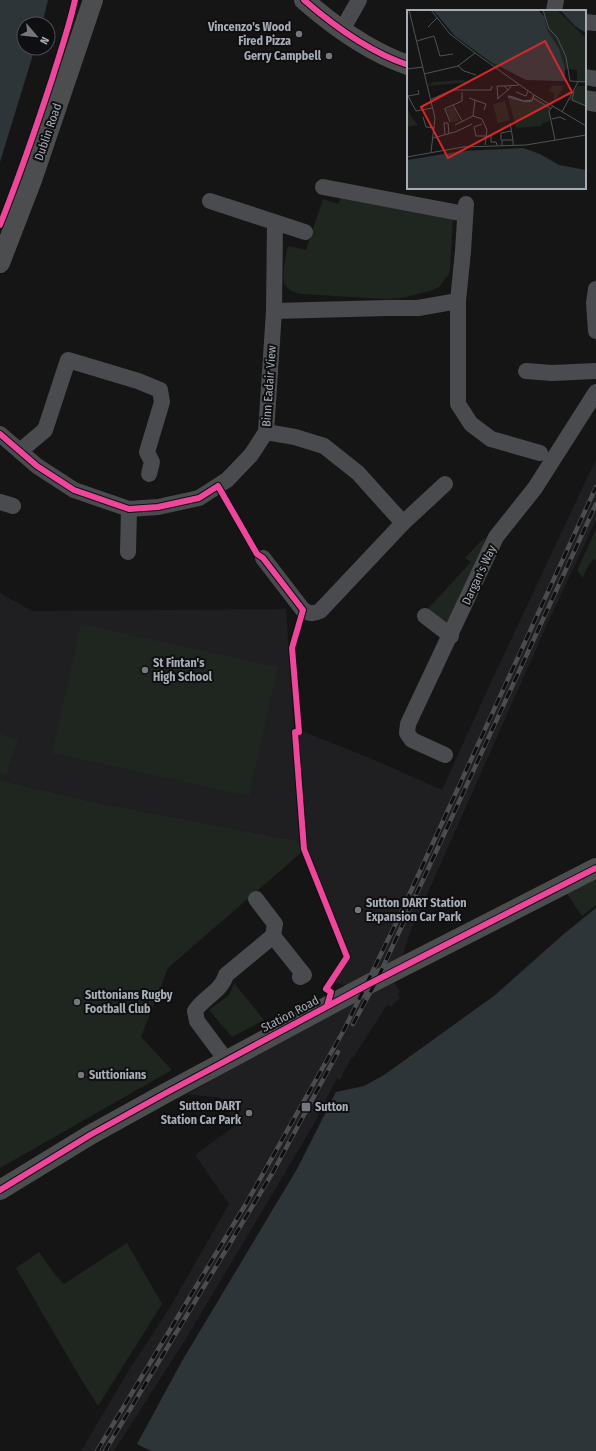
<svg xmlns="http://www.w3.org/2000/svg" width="596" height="1451" viewBox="0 0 596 1451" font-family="'Fira Sans Condensed',sans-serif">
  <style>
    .built { fill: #1f1f21 }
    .green { fill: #1f251f }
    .water { fill: #2d3539 }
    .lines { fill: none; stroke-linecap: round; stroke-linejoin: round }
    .minor { stroke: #494b4e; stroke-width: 16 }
    .major { stroke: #4c4d4f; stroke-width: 20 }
    .rail-casing { stroke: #4b4c4e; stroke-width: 4.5 }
    .rail { stroke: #0f0f11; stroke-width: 3; stroke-dasharray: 9; stroke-linecap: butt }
    .cycleway-casing { stroke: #0f0f11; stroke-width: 8 }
    .cycleway { stroke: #ed469a; stroke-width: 6 }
    .poi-dot { fill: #74787d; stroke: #0f0f11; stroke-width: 1.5 }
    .labels { text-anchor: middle; stroke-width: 4; stroke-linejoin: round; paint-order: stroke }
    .poi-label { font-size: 12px; font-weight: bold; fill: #a7adb5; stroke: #0f0f11; text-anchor: start }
    .street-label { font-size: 12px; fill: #a7adb5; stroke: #0f0f11 }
    .inset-road { fill: none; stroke: #4f5255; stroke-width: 1 }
    .view { fill: #d62828; fill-opacity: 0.15; stroke: #d62828; stroke-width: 2 }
    .inset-edge { fill: none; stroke: #a7adb5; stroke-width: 2 }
  </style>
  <rect width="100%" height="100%" fill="#151515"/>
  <polygon class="built" points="596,459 596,520 545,629 409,935 400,964 387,970 400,992 398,994 400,999 395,1002 392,1007 387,1005 353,1058 351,1058 340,1080 337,1078 314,1124 187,1337 114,1451 81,1451 129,1370 169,1309 229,1204 195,1155 236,1125 221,1098 188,1094 256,1054 331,1015 345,985 328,981 343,955 318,886 298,841 89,801 0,780 0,593 32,611 286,609 294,728 370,758 442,790 491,682"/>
  <g class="green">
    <path d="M341,198L453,219L450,268L449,274L439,287L430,291L402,298L385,299L302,294C294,293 286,290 284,282C282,274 286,253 288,246L306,250L323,199L338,204Z"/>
    <polygon points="596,529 596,560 593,559 586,570 583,578 577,571"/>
    <polygon points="485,537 483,556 450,620 445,623 424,613 471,562 465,558"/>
    <polygon points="81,624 278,667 249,796 52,753"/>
    <polygon points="0,734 18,740 6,775 0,773"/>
    <polygon points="0,780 89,801 298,841 302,852 168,968 141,1037 172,1070 0,1168"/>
    <polygon points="596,879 596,905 582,916 567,894"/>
    <polygon points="234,983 264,1020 232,1037 209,1010 229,995"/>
    <polygon points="127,1243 162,1304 98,1406 81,1379 16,1268 39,1252 56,1276 64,1284"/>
  </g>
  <g class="water">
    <polygon points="0,0 48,0 42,24 24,24 24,48 35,48 0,162"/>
    <polygon points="596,908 596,1451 151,1451 137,1444 182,1361 297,1169 336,1092 364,1086 384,1075 494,996 565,933"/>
  </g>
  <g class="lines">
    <g class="minor">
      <polyline points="554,11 556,0"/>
      <polyline points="585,22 596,23"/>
      <polyline points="342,30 359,0"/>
      <polyline points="585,77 596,79"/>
      <polyline points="323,187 465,214"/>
      <polyline points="210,201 305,232"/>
      <polyline points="466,204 463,251 458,301 458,404 471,424 491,439 540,453"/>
      <polyline points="596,289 594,303 596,331"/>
      <polyline points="274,311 388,308 418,308 458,301"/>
      <polyline points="526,371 552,373 596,371"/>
      <polyline points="266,432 295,437 324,446 358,473 403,523"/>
      <polyline points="0,434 37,466 74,490 129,509 158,507 199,498 227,480 251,455 266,432 274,311 275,223"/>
      <polyline points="20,451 45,430 68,360 138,381 160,390 162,402 147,452 152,462 149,474"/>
      <polyline points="0,502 13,506"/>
      <polyline points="128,552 129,509"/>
      <path d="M263,558L303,610C310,614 313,614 320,611L403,523L445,484"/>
      <polyline points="425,616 451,636"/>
      <polyline points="445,755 412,740 407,733 408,724 496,537 535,488 596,392"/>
      <polyline points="256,899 275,924 273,936 304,975 300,977"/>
      <path d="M226,1060L197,1021L195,1011C204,997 221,992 226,975L273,936"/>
    </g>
    <g class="major">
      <path d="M304,0C335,27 369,52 408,65"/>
      <polyline points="585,100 596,102"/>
      <polyline points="0,263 32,180 93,0"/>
      <polyline points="0,1190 90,1135 164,1094 367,985 596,868"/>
    </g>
    <g class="rail-casing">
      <g id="rail">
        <polyline points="353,1024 377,980 596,504"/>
        <polyline points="97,1451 247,1202 345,1028 399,917 596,487"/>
        <polyline points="105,1451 273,1172 338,1052"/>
      </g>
    </g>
    <use href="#rail" class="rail"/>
    <g class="cycleway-casing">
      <g id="cycleway">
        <path d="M304,0C335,27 369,52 408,65"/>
        <path d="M0,225C19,177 36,128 52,79C60,53 69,27 75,0"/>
        <polyline points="0,434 37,466 74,490 129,509 158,507 199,498 218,486 257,554 263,558 303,610 292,648 299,732 295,732 304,849 347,957 326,989 331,992 327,1006"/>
        <polyline points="0,1190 90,1135 164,1094 367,985 596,868"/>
      </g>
    </g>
    <use href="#cycleway" class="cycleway"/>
  </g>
  <g class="poi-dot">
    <circle cx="299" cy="34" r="4"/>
    <circle cx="329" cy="56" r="4"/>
    <circle cx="145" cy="670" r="4"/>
    <circle cx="358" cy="910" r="4"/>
    <circle cx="77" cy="1002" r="4"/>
    <circle cx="81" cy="1075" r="4"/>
    <rect x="301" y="1102" width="10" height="10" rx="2"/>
    <circle cx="249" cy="1113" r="4"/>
  </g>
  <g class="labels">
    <g class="poi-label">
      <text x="291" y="31" text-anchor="end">Vincenzo's Wood<tspan x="291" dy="14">Fired Pizza</tspan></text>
      <text x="321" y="60" text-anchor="end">Gerry Campbell</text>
      <text x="153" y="667">St Fintan's<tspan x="153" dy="14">High School</tspan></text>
      <text x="366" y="907">Sutton DART Station<tspan x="366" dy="14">Expansion Car Park</tspan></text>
      <text x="85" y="999">Suttonians Rugby<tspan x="85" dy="14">Football Club</tspan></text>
      <text x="89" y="1079">Suttionians</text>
      <text x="241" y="1110" text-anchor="end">Sutton DART<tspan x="241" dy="14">Station Car Park</tspan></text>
      <text x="315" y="1111">Sutton</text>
    </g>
    <g class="street-label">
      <text transform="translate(48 132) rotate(-71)" y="4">Dublin Road</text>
      <text transform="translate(269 386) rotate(-86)" y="4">Binn Eadair View</text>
      <text transform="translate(479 575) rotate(-65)" y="4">Dargan's Way</text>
      <text transform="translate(290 1014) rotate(-28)" y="4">Station Road</text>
    </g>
  </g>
  <g transform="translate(407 10)">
    <rect width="179" height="179" fill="#151515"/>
    <path d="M26,0H131L138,7L134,0H150L179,28V72L170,71V60L158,59V71L119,70L104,61L93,57L92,59L48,26ZM54,70L64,72L20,76L26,72ZM145,75L157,76L149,89L146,88L148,84L142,81ZM170,76H179V96L162,90ZM100,84L116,90L123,89L125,85L145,98L142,101L145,110L134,114L135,116L109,118ZM98,91L103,110L91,113L86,94ZM44,97L47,98L52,111L44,112L39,100ZM0,99L6,109L11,115L0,117Z" fill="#1f251f"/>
    <path d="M26,0H131L137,6L140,20L152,39L158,59V71L119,70L84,52L48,26ZM153,0H179V23L168,16ZM116,138L133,144L152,155L179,160V179H0V150L55,141Z" fill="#2d3539"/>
    <path class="inset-road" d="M2,0L28,108L24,142M24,0L43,24L68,43L127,85L179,116M136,0L142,19L150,27L159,47L163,71L179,72M21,17L30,8M10,31L27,26L33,46L46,44M51,56L57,61L69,65M0,59L16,57M17,64L51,56L68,43M104,76L101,80L97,76L112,75M11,80L12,84L1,86L9,101L25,98M45,80H84L85,76M167,81L165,90L179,96M109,82L119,86L121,81M62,88L79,94L77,100M126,88L143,98M90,89L101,80M91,89L90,76H97M23,90L45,80M125,90L117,91L103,86L101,87L119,92L125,91L127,85M46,95L55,111M146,96L142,101L148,130M37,99L55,91V82M38,99L43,112M155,102L171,72M66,106L68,90M16,107L19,117L28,118M145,109L153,107L159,110M103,113L106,130M75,114L67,117L69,126H79M48,115L66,106L75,109L80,120L78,135M84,124V132H89L90,135M38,125L37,113H41L42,124M26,128L48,122L65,114M94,130V123L104,121M95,135V130H106V135M0,147L56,137L119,135L179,125"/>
    <path class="view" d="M138,31L165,82L41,148L14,97Z"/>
    <rect width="179" height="179" class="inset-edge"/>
  </g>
  <g transform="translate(36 36) rotate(118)"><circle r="19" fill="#0f0f11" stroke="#4c4e53"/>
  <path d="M0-3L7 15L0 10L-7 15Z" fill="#74787d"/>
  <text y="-6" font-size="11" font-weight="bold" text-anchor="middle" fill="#a7adb5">N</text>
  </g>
</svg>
